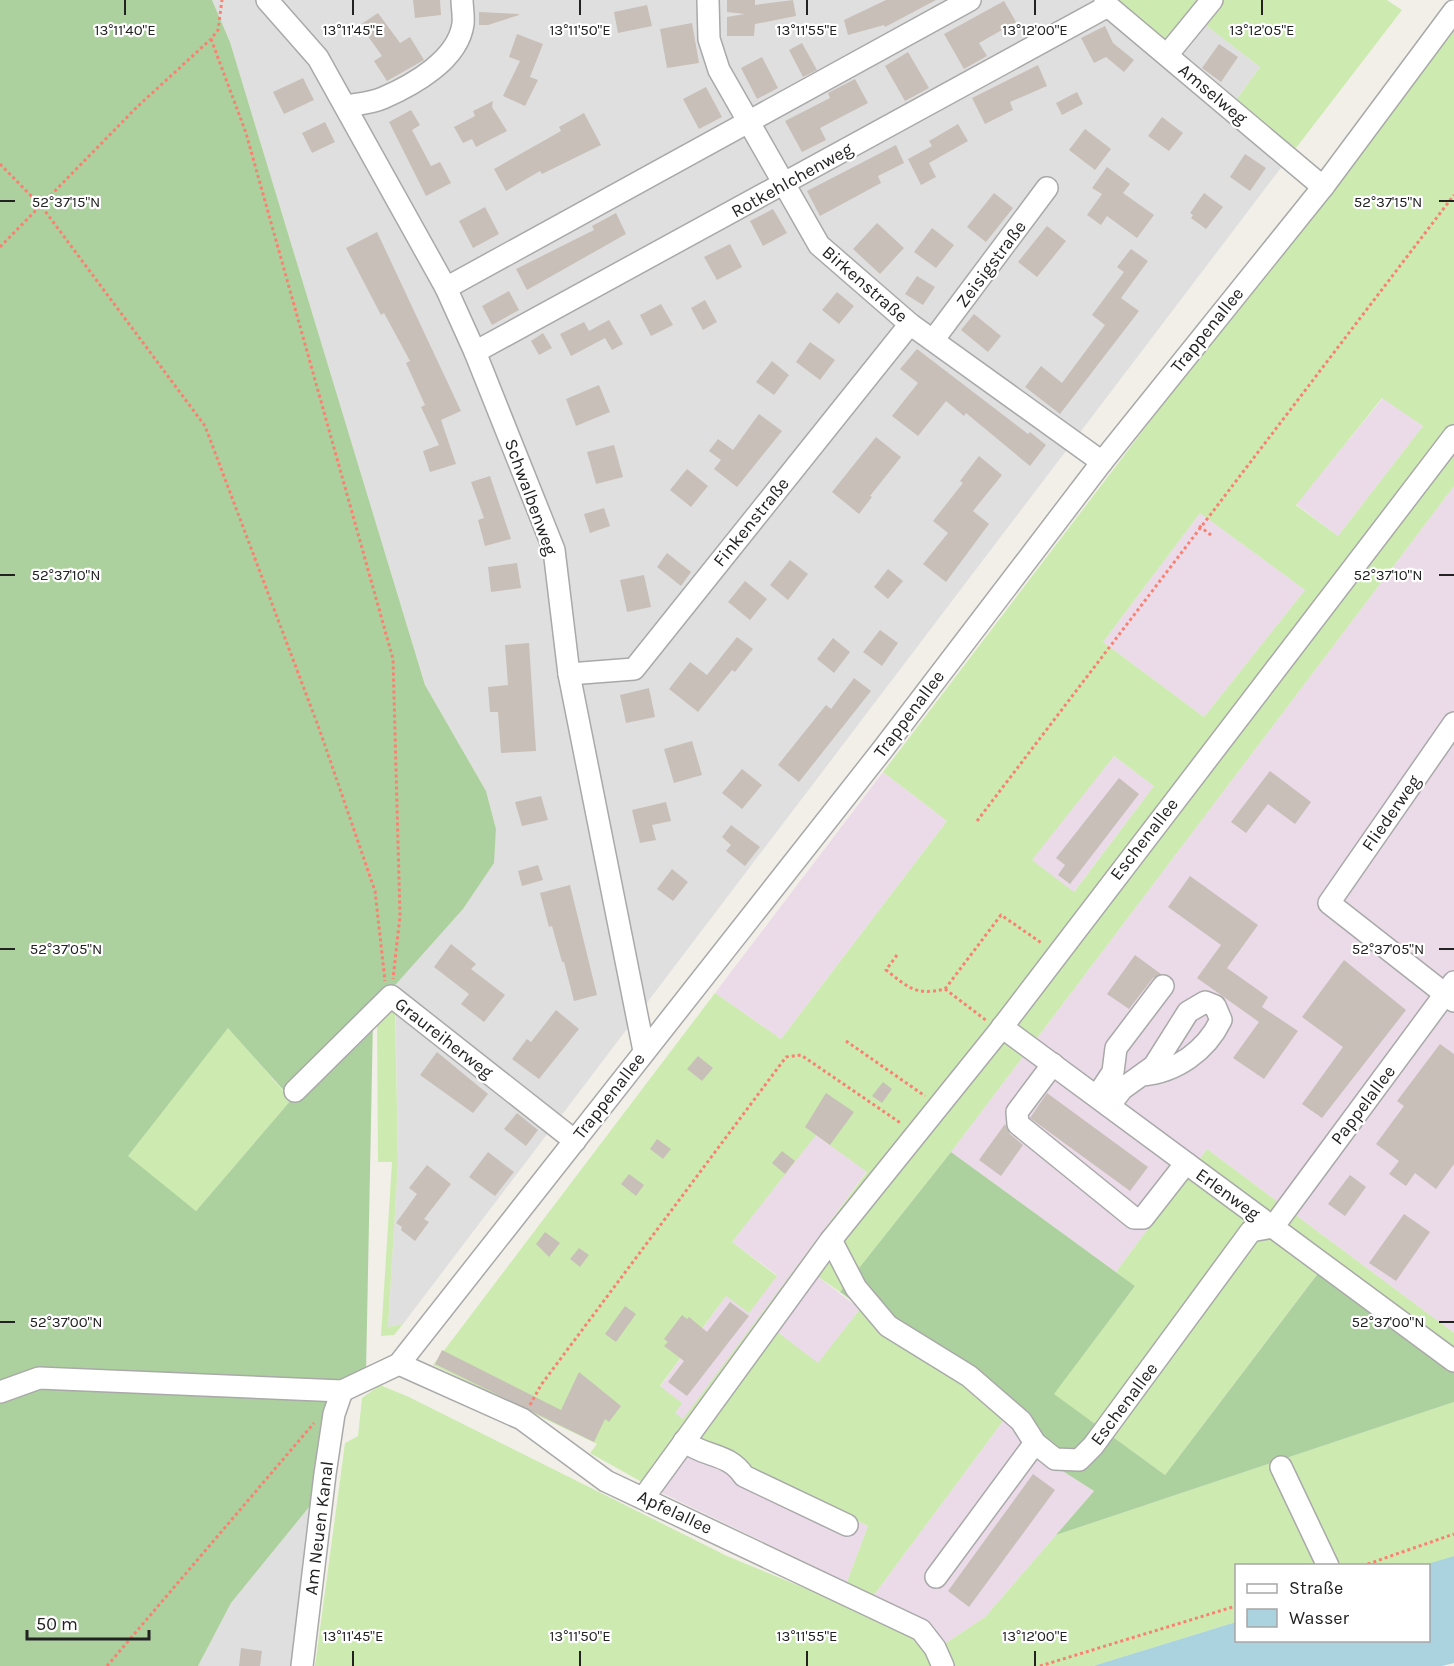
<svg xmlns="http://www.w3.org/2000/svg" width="1454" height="1666" viewBox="0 0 1454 1666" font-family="Karla,sans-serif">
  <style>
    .residential { fill: #e0dfdf }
    .industrial { fill: #ebdbe8 }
    .grass { fill: #cdebb0; fill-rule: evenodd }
    .forest { fill: #add19e }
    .water { fill: #aad3df }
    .building { fill: #c7bfb8 }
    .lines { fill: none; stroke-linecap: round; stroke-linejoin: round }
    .minor-casing { stroke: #a9a9a9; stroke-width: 24 }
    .path { stroke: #fa8072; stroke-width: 3; stroke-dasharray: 3 3; stroke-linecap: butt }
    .minor { stroke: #fff; stroke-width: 21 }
    .ticks { fill: none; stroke: #222; stroke-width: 2 }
    .labels { text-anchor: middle; stroke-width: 4.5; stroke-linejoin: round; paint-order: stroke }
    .street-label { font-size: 18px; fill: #222; stroke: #fff }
    .ticks-label { font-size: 15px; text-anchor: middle; fill: #222; stroke: #fff; stroke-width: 4.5; stroke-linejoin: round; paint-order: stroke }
  </style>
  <rect width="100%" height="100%" fill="#f2efe9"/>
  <g class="residential">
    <polygon points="212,0 1116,0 1202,21 1260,67 1234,103 1296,148 403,1324 388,1327 398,1163 395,984 463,909 493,863 496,829 486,791 425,685 230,42"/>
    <polygon points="314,1501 295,1666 198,1666 231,1603"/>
  </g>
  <g class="industrial">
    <polygon points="1383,398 1423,426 1338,536 1296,504"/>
    <polygon points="1454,486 1454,1333 1207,1149 1116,1272 951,1152"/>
    <polygon points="1200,513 1305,590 1204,717 1103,642"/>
    <polygon points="1114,756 1154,786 1073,893 1031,860"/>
    <polygon points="883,772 947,821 781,1039 715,993"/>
    <polygon points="816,1134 867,1171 684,1420 674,1413 682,1403 660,1387 726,1296 777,1275 732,1242"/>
    <polygon points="817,1276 860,1309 818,1364 776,1331"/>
    <polygon points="1006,1417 1028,1449 1094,1491 985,1617 946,1643 929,1622 874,1595"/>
    <polygon points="695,1438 868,1526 847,1582 656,1490"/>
  </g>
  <g class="grass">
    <polygon points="1116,0 1387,0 1402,10 1296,148 1234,103 1260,67 1202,22 1172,54"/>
    <path d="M1454,22V486L951,1152L840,1292L817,1276L776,1331L818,1363L860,1309L946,1369L1006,1417L874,1595L847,1582L868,1526L695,1438L656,1490L590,1453L597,1444L433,1365L715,993L781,1039L947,821L883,772ZM1382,398L1423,426L1338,536L1296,505ZM1200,513L1305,590L1204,717L1103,642ZM1114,756L1154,786L1074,892L1032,860ZM816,1135L867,1172L683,1419L675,1413L682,1403L660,1386L726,1296L749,1313L777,1276L732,1242Z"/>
    <polygon points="395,1005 398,1163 388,1327 403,1324 394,1335 381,1336 392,1162 378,1162 377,1018"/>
    <polygon points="228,1027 291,1100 196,1211 127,1157"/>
    <polygon points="1207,1149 1454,1333 1454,1373 1318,1273 1165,1475 1053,1394 1135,1286 1116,1272"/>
    <polygon points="380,1385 409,1397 727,1556 914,1633 925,1649 946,1643 985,1617 1056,1535 1454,1402 1454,1556 1424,1566 1236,1566 1236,1622 1093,1666 315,1666 345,1443 358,1436 362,1398"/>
  </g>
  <g class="forest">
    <polygon points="0,0 212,0 230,42 425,685 486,791 496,829 494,863 463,909 372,1011 286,1093 228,1028 128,1156 196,1211 291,1100 373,1020 366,1373 338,1389 0,1387"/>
    <polygon points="951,1152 1135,1286 1054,1394 1165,1475 1319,1272 1454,1373 1454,1402 1056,1535 1094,1491 1028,1449 1006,1417 946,1369 840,1292"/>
    <polygon points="39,1382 331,1399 314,1501 231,1603 198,1666 0,1666 0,1395"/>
  </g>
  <polygon class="water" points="1454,1556 1454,1663 1442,1666 1093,1666 1236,1622 1236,1640 1428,1640 1428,1566 1424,1565"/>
  <g class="building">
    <polygon points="413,0 440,0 441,15 415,18"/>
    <polygon points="727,0 755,0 755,5 793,0 796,16 755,24 754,36 727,36 727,17 745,14 727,12"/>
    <polygon points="886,0 936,0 885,27 884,25 848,35 844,20"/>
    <polygon points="1004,1 1016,22 979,43 987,56 964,69 944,34"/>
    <polygon points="647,5 652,26 618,33 614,12"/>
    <polygon points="479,12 519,14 519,15 488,25 479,25"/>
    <polygon points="378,13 400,43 410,37 424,60 387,81 374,61 382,56 360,25"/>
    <polygon points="692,23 699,63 667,68 660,29"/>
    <polygon points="1105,26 1113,43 1134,60 1124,72 1106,57 1094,63 1081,38"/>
    <polygon points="517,34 543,44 530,77 538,80 525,106 503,96 520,61 509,57"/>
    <polygon points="802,43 817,70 803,77 789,50"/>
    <polygon points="1219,44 1238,57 1221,82 1202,68"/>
    <polygon points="908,52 929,88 905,101 885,66"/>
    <polygon points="762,57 778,88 757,99 741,68"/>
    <polygon points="1038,65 1047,86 1010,102 1013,110 985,124 972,98"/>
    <polygon points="303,78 314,100 284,114 273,92"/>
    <polygon points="855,79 868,103 820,128 826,140 802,152 785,121 830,98 828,93"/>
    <polygon points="706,87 722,117 699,129 683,99"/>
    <polygon points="1077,92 1083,104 1062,115 1056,103"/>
    <polygon points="493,101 492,107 507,131 476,147 472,139 463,143 454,127 475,116 473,111"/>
    <polygon points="411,110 420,125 412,130 431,166 440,162 451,183 426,196 389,122"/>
    <polygon points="584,113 601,145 542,174 540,171 506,191 494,169 561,131 559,127"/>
    <polygon points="1162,117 1183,133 1169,151 1148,136"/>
    <polygon points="325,122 335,142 312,153 302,133"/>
    <polygon points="958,124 968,141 929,163 936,177 921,185 908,159 932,146 929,141"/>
    <polygon points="1085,129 1111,149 1095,170 1069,150"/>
    <polygon points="896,145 904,163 878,176 881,183 820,216 807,191"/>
    <polygon points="1245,154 1266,168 1250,191 1230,177"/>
    <polygon points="1107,167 1130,184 1123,193 1154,215 1137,238 1107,216 1101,225 1087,215 1102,194 1092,188"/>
    <polygon points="994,193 1013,208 986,242 967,227"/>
    <polygon points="1204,193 1223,207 1206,229 1191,218 1193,215 1190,213"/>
    <polygon points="485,207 499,234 473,248 459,221"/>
    <polygon points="773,209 787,233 763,246 750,221"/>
    <polygon points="616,213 626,234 527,290 516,269 594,230 592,226"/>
    <polygon points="877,223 904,248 880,274 853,249"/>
    <polygon points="1047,226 1066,241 1037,277 1018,262"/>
    <polygon points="932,228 954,245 936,268 914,252"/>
    <polygon points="377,232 461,411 441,420 456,464 430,472 423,451 439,445 421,407 425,405 406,363 410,361 384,313 381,315 346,248"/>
    <polygon points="730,244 742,267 717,280 704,257"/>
    <polygon points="1131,249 1148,261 1121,298 1139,311 1060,414 1025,387 1041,366 1062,383 1105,325 1092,315 1124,272 1117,267"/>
    <polygon points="917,276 935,287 923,305 905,294"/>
    <polygon points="509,291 519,310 492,325 482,306"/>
    <polygon points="837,292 854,306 839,324 822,310"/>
    <polygon points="705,300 717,322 703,330 691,308"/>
    <polygon points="661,304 673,325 651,336 640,315"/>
    <polygon points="974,314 1001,336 988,352 961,330"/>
    <polygon points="609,320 623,344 612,350 605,338 571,356 560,334 584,322 589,331"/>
    <polygon points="543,333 552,348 539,355 531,341"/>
    <polygon points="810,342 835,360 820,380 796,362"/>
    <polygon points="917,349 1028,434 1030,432 1046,445 1030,466 966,413 964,416 946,401 918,436 892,416 918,383 900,369"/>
    <polygon points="772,361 789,375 774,395 756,382"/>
    <polygon points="599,385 610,412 576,426 566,399"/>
    <polygon points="759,414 782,431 737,487 714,469 721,460 709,451 718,439 733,450"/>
    <polygon points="876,437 901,457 870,496 872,497 859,514 832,492"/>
    <polygon points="614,445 623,477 596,484 587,452"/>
    <polygon points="979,456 1002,475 973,511 989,524 946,582 923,564 948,533 933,521 963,483 960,481"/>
    <polygon points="687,469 708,486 691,507 670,490"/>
    <polygon points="490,476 511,539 485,546 478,520 484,518 471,482"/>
    <polygon points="604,508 610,526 590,533 584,514"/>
    <polygon points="667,553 691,572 681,586 657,567"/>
    <polygon points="790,560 808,574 788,600 770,585"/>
    <polygon points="517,563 521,588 491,592 488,567"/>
    <polygon points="888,569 903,581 888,599 874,587"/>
    <polygon points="644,575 651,607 627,612 620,580"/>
    <polygon points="745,581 767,599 750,620 728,602"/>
    <polygon points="880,630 898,643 882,666 863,652"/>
    <polygon points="737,637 753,649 735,672 732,670 698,712 669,689 690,662 707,675"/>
    <polygon points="833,638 850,652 834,673 817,659"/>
    <polygon points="529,643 536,751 501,753 498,712 490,712 488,687 508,685 505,645"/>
    <polygon points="854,678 871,691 799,782 778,765 826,705 831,709"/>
    <polygon points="649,688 655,717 626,723 620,695"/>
    <polygon points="692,741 702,775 674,783 664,749"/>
    <polygon points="742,769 762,785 742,809 722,793"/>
    <polygon points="1270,771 1311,802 1295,824 1268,804 1246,833 1231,822"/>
    <polygon points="1119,778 1139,794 1070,884 1058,875 1065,865 1056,858"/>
    <polygon points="541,796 548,820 522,826 515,802"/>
    <polygon points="666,802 671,821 652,825 656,840 640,843 632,810"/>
    <polygon points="731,825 760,847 745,866 726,851 731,845 722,837"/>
    <polygon points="538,865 543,880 522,886 518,871"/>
    <polygon points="672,869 688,882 673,901 657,889"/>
    <polygon points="1190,876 1258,925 1227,968 1268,997 1262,1007 1298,1031 1264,1079 1233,1058 1259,1022 1197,978 1221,945 1168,907"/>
    <polygon points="570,885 597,995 574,1001 564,962 562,962 552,926 549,927 540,893"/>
    <polygon points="451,944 476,964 471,969 505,995 484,1022 461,1004 469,994 434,967"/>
    <polygon points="1135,955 1161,974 1153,978 1129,1009 1107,994"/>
    <polygon points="1344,960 1406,1010 1322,1118 1302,1104 1343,1047 1302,1017"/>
    <polygon points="556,1010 579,1029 539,1079 512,1059 527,1039 531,1042"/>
    <polygon points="1440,1044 1454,1054 1454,1164 1436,1189 1415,1173 1406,1186 1389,1174 1399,1161 1376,1144 1404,1106 1397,1101"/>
    <polygon points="437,1052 488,1094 473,1113 420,1075"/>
    <polygon points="698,1056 713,1068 702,1081 687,1069"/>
    <polygon points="883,1082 892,1089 882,1103 872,1096"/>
    <polygon points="826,1093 854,1112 830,1145 805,1127"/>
    <polygon points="1047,1093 1148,1167 1130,1191 1030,1118"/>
    <polygon points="517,1113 538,1130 526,1146 504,1129"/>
    <polygon points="1005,1124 1010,1134 1023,1145 1001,1176 979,1160"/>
    <polygon points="657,1139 671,1149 663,1159 650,1149"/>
    <polygon points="782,1151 795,1161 785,1174 772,1163"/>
    <polygon points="488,1152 514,1172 495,1196 469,1177"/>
    <polygon points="427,1165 451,1184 424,1219 429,1222 415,1241 401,1230 402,1227 396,1223 417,1194 409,1188"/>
    <polygon points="629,1174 644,1185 636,1196 621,1184"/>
    <polygon points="1350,1175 1366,1187 1345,1216 1328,1204"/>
    <polygon points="1404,1214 1430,1232 1396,1281 1369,1263"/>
    <polygon points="545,1232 560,1243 549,1257 536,1244"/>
    <polygon points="579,1248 589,1255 580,1267 570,1259"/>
    <polygon points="730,1302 749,1316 687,1396 668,1382 684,1361 664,1346 668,1342 664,1339 682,1315 687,1319 689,1317 707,1332"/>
    <polygon points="625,1306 636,1314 616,1342 605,1334"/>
    <polygon points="442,1350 561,1410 579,1372 621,1406 609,1422 605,1419 594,1442 435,1364"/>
    <polygon points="1033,1474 1055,1490 969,1607 948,1591"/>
    <polygon points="241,1648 262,1651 260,1666 239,1666"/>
  </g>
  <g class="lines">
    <g class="minor-casing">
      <g id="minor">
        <polyline points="267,0 318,58 446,288 475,352 554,550 569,674 644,1051"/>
        <polyline points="708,0 709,39 719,70 819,245 910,324 1102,462"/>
        <polyline points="1105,0 1108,6 1323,187"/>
        <polyline points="1167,55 1212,0"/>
        <path d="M346,106C358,104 372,103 383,98C413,85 458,60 463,24C464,16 462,7 462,0"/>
        <polyline points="446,288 970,0"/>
        <polyline points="934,339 1047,188"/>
        <polyline points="475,352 1108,6"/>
        <polyline points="569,674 634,669 910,324"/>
        <polyline points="1454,723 1329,903 1454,1001"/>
        <polyline points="1002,1027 1454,1361"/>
        <polyline points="1053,1064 1017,1112 1018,1124 1134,1218 1143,1218 1186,1163"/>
        <polyline points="295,1091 391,996 575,1141"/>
        <polyline points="1097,1096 1113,1072 1116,1048 1163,986"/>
        <path d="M1109,1106L1122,1089L1154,1066L1188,1012L1205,1002L1215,1006L1221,1020C1206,1051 1176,1072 1143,1075"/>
        <polyline points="831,1240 856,1288 888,1326 969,1376 1021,1421 1035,1443 1055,1459 1079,1460 1093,1446 1251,1231 1273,1227 1454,982"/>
        <polyline points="399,1364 522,1419 606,1481 921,1630 935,1648 943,1666"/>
        <polyline points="0,1392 39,1378 342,1391 399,1364 883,749 1102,462 1323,187 1454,11"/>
        <path d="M684,1441C705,1458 728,1452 744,1476L847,1525"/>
        <polyline points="1281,1467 1328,1566"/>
        <polyline points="644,1497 831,1240 1000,1030 1454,436"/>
        <polyline points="936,1577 1035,1443"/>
        <polyline points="302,1666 325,1474 334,1414 342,1391"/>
      </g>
    </g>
    <g class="path">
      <polyline points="211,39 246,133 393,659 400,916 393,979"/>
      <polyline points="0,164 42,207 205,426 320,731 375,891 385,981"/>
      <polyline points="0,247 137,107 211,39 218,30 222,0"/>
      <polyline points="1199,526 1211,535"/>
      <polyline points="977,821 1454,195"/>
      <path d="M897,955L886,970C908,987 915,996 945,989L1001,915L1043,944"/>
      <polyline points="945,989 987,1021"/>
      <polyline points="846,1041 925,1096"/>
      <polyline points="530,1405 541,1385 786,1057 801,1055 902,1124"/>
      <polyline points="1362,1566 1454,1534"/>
      <polyline points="107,1666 314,1423"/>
      <polyline points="1040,1666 1236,1606"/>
    </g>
    <use href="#minor" class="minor"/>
  </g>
  <path class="ticks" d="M125,0V15M353,0V15M580,0V15M807,0V15M1035,0V15M1262,0V15M0,201H15M1439,201H1454M0,575H15M1439,575H1454M0,949H15M1439,949H1454M0,1322H15M1439,1322H1454M353,1651V1666M580,1651V1666M807,1651V1666M1035,1651V1666"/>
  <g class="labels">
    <g class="street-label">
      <text transform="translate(1213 94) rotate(40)" y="6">Amselweg</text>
      <text transform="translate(792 180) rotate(-29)" y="6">Rotkehlchenweg</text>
      <text transform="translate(991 264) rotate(-53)" y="6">Zeisigstraße</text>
      <text transform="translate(865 284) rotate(41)" y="6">Birkenstraße</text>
      <text transform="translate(1207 330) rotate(-51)" y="6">Trappenallee</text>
      <text transform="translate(531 497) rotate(70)" y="6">Schwalbenweg</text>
      <text transform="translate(751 522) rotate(-51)" y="6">Finkenstraße</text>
      <text transform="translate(909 714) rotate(-53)" y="6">Trappenallee</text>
      <text transform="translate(1391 813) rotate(-55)" y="6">Fliederweg</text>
      <text transform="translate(1144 839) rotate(-52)" y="6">Eschenallee</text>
      <text transform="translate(444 1038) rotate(38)" y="6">Graureiherweg</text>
      <text transform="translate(609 1096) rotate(-52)" y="6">Trappenallee</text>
      <text transform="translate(1363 1105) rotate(-53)" y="6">Pappelallee</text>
      <text transform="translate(1228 1194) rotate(36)" y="6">Erlenweg</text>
      <text transform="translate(1124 1404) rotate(-53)" y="6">Eschenallee</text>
      <text transform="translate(675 1512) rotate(25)" y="6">Apfelallee</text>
      <text transform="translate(319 1528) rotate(-83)" y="6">Am Neuen Kanal</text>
    </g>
  </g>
  <g class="ticks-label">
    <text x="125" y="35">13°11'40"E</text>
    <text x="353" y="35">13°11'45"E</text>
    <text x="580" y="35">13°11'50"E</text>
    <text x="807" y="35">13°11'55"E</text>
    <text x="1035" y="35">13°12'00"E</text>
    <text x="1262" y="35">13°12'05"E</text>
    <text x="66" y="207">52°37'15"N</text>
    <text x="1388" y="207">52°37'15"N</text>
    <text x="66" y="580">52°37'10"N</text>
    <text x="1388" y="580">52°37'10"N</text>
    <text x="66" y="954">52°37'05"N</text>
    <text x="1388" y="954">52°37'05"N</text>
    <text x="66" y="1327">52°37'00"N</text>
    <text x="1388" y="1327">52°37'00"N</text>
    <text x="353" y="1641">13°11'45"E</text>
    <text x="580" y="1641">13°11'50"E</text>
    <text x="807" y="1641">13°11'55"E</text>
    <text x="1035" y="1641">13°12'00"E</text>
  </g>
  <rect x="1235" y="1564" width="195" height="78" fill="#ffffff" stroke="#a7a7a7" stroke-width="1.5"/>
  <rect x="1247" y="1584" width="30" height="9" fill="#ffffff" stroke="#a7a7a7" stroke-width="1.5"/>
  <text x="1289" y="1594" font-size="18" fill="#222222">Straße</text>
  <rect x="1247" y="1609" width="30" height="18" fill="#aad3df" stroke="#a7a7a7" stroke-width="1.5"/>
  <text x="1289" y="1624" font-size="18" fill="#222222">Wasser</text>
  <path d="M27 1630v9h122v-9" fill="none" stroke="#222222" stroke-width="3"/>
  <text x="36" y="1630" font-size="18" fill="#222222" stroke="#ffffff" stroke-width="4.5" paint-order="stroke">50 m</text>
</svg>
